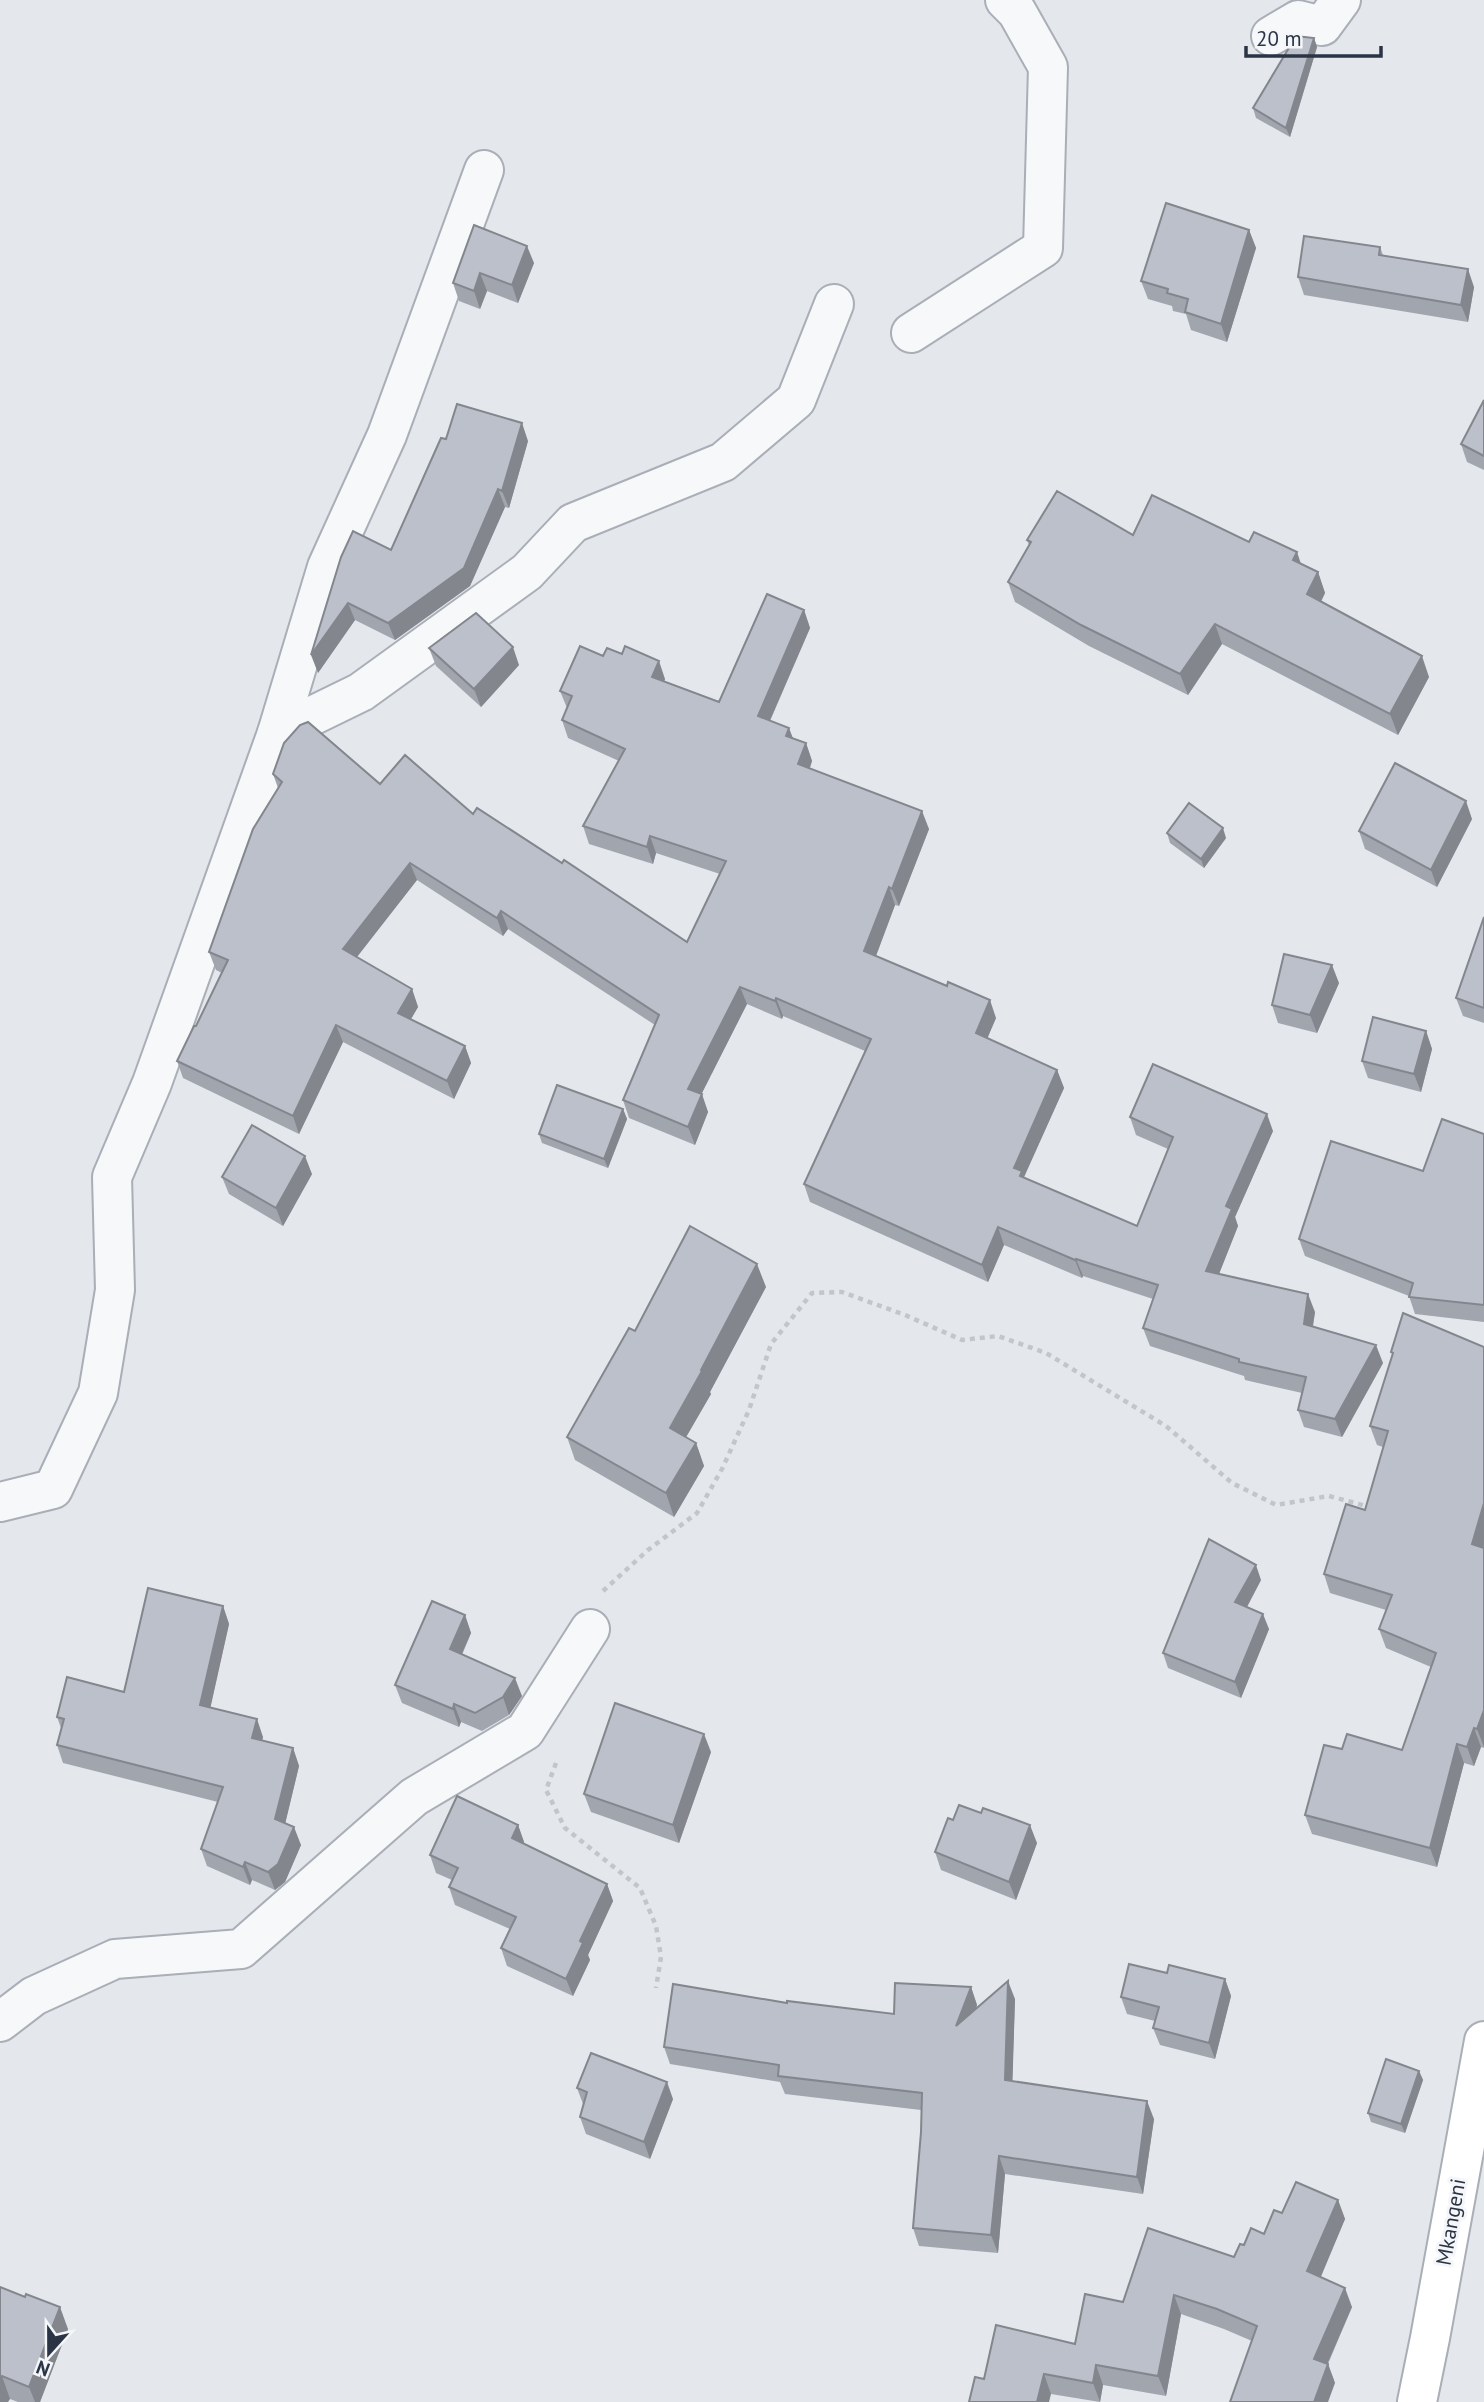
<svg xmlns="http://www.w3.org/2000/svg" width="1484" height="2402" viewBox="0 0 1484 2402" font-family="'PT Sans',sans-serif">
  <style>
    .lines { fill: none; stroke-linecap: round; stroke-linejoin: round }
    .street-casing { stroke: #a9aeb7; stroke-width: 42 }
    .secondary-casing { stroke: #a9aeb7; stroke-width: 42 }
    .path { stroke: #c2c5cb; stroke-width: 4.5; stroke-dasharray: 5 5; stroke-linecap: butt }
    .street { stroke: #f7f8fa; stroke-width: 38 }
    .secondary { stroke: #fff; stroke-width: 38 }
    .wall { fill: #a1a5ae }
    .shaded-wall { fill: #83868d }
    .building { fill: #bbc0ca; stroke: #83868d; stroke-width: 2 }
    .labels { text-anchor: middle; stroke-width: 6; stroke-linejoin: round; paint-order: stroke }
    .street-label { font-size: 21px; fill: #2b3445; stroke: #f4f6f9 }
  </style>
  <rect width="100%" height="100%" fill="#e4e7ec"/>
  <g class="lines">
    <g class="street-casing">
      <g id="street">
        <polyline points="1271,36 1298,20 1322,26 1341,0"/>
        <polyline points="911,333 1043,248 1048,67 1017,12 1005,0"/>
        <polyline points="277,733 361,692 527,572 573,523 723,462 796,400 834,304"/>
        <polyline points="0,1502 53,1489 98,1393 115,1290 112,1177 152,1083 277,733 327,567 387,435 484,170"/>
        <polyline points="0,2022 34,1996 115,1959 241,1949 414,1797 525,1731 590,1629"/>
      </g>
    </g>
    <g class="secondary-casing">
      <polyline id="secondary" points="1417,2402 1430,2338 1484,2041"/>
    </g>
    <g class="path">
      <polyline points="603,1591 648,1550 697,1513 722,1469 749,1410 771,1344 812,1293 842,1292 905,1315 962,1340 998,1336 1046,1353 1166,1426 1232,1483 1276,1505 1329,1496 1370,1507"/>
      <polyline points="556,1763 546,1790 565,1828 640,1888 656,1926 661,1957 656,1988"/>
    </g>
    <use href="#street" class="street"/>
    <use href="#secondary" class="secondary"/>
  </g>
  <g class="wall">
    <polygon points="1314,38 1317,47 1290,137 1256,118 1253,108"/>
    <polygon points="474,225 534,263 518,303 487,291 480,309 459,301 453,283"/>
    <polygon points="1249,230 1256,248 1227,342 1191,330 1186,314 1173,311 1172,306 1148,299 1141,281"/>
    <polygon points="1380,247 1383,255 1474,287 1468,322 1304,295 1298,277"/>
    <polygon points="1484,400 1484,470 1467,462 1461,444"/>
    <polygon points="446,439 528,441 509,508 505,507 470,586 395,640 355,620 318,673 341,557 391,550"/>
    <polygon points="1133,535 1249,542 1318,572 1325,593 1321,602 1429,677 1398,735 1222,644 1188,695 1089,646 1015,602 1008,582 1029,545 1027,540"/>
    <polygon points="804,610 810,628 770,721 793,738 806,743 812,761 810,768 929,829 899,906 895,905 876,956 996,1018 987,1038 1057,1070 1064,1088 1024,1177 1024,1178 1137,1226 1168,1149 1136,1135 1130,1117 1273,1131 1235,1217 1238,1226 1219,1274 1315,1312 1313,1327 1383,1363 1342,1437 1304,1427 1298,1410 1302,1393 1245,1380 1244,1376 1150,1346 1143,1328 1153,1299 1083,1276 1082,1278 1004,1245 988,1282 810,1202 804,1184 865,1051 783,1016 782,1019 747,1004 701,1094 708,1112 695,1145 629,1118 623,1100 655,1025 508,929 503,936 417,880 357,957 412,989 418,1007 411,1019 465,1046 471,1063 454,1099 343,1042 299,1134 183,1078 177,1061 196,1026 222,973 216,970 209,952 278,788 273,774 380,784 473,814 687,942 720,874 656,853 653,864 589,844 583,826 619,761 568,738 562,720 567,708 560,691 603,656 665,679 664,681 719,702"/>
    <polygon points="429,648 519,665 481,707 436,666"/>
    <polygon points="1472,819 1437,887 1365,849 1359,831"/>
    <polygon points="1167,833 1226,838 1204,868 1170,843"/>
    <polygon points="1484,917 1484,1023 1463,1016 1456,998"/>
    <polygon points="1339,983 1317,1033 1278,1023 1272,1005"/>
    <polygon points="1426,1031 1432,1049 1421,1092 1368,1078 1362,1061"/>
    <polygon points="623,1109 627,1119 608,1168 542,1143 539,1134"/>
    <polygon points="1484,1134 1484,1322 1415,1314 1409,1296 1305,1256 1299,1239 1423,1171"/>
    <polygon points="312,1174 283,1226 229,1194 222,1177"/>
    <polygon points="766,1287 710,1392 711,1394 686,1437 696,1443 704,1466 674,1517 575,1460 567,1437 635,1331"/>
    <polygon points="1403,1313 1484,1548 1484,1748 1481,1747 1474,1766 1464,1763 1437,1867 1312,1834 1305,1815 1342,1749 1402,1750 1431,1667 1386,1648 1379,1629 1386,1610 1330,1593 1324,1574 1365,1510 1383,1447 1377,1445 1370,1426 1393,1355 1391,1352"/>
    <polygon points="1261,1580 1247,1607 1269,1629 1241,1698 1168,1668 1163,1653"/>
    <polygon points="223,1606 229,1624 210,1708 263,1737 262,1741 293,1748 299,1766 285,1823 301,1845 285,1882 275,1890 252,1880 250,1885 207,1866 201,1849 218,1802 63,1763 57,1745 61,1728 57,1717 124,1692"/>
    <polygon points="465,1615 471,1633 462,1655 522,1696 509,1715 482,1731 461,1722 459,1727 402,1703 395,1685"/>
    <polygon points="711,1752 679,1843 591,1812 584,1794"/>
    <polygon points="981,1813 1037,1843 1016,1900 941,1870 935,1852 953,1820"/>
    <polygon points="518,1825 524,1842 524,1844 607,1884 613,1901 588,1955 590,1960 573,1996 507,1966 501,1948 510,1929 455,1905 449,1887 452,1880 436,1873 430,1855"/>
    <polygon points="1167,1973 1225,1979 1231,1996 1215,2059 1160,2045 1153,2028 1155,2021 1127,2014 1121,1997"/>
    <polygon points="971,1987 977,2005 976,2009 1015,1999 1012,2081 1154,2119 1143,2194 1005,2174 998,2253 919,2246 913,2228 921,2132 921,2110 785,2094 780,2082 670,2064 664,2047 787,2003 894,2014"/>
    <polygon points="1419,2071 1423,2080 1405,2133 1371,2122 1368,2113"/>
    <polygon points="577,2088 673,2099 650,2159 586,2134 580,2117 583,2104"/>
    <polygon points="1338,2200 1345,2219 1320,2277 1352,2307 1328,2364 1335,2383 1252,2341 1224,2329 1181,2314 1166,2396 1103,2385 1100,2402 1051,2394 984,2379 1075,2344 1123,2302 1234,2257 1244,2245 1264,2234 1282,2213"/>
    <polygon points="0,2287 68,2329 40,2402 18,2402 10,2399 0,2402"/>
  </g>
  <g class="shaded-wall">
    <polygon points="1314,38 1317,47 1290,137 1286,128"/>
    <polygon points="1249,230 1256,248 1227,342 1221,324"/>
    <polygon points="527,246 534,263 518,303 512,285"/>
    <polygon points="1468,269 1474,287 1468,322 1461,305"/>
    <polygon points="480,273 487,291 480,309 474,291"/>
    <polygon points="522,423 528,441 509,508 502,491"/>
    <polygon points="498,489 505,507 470,586 395,640 388,623"/>
    <polygon points="1297,552 1304,573 1293,560"/>
    <polygon points="1318,572 1325,593 1314,615 1307,594"/>
    <polygon points="348,603 355,620 318,673 311,655"/>
    <polygon points="804,610 810,628 764,734 758,716"/>
    <polygon points="1215,624 1222,644 1188,695 1180,674"/>
    <polygon points="513,647 519,665 481,707 474,689"/>
    <polygon points="1422,656 1429,677 1398,735 1390,714"/>
    <polygon points="659,661 665,679 659,694 652,677"/>
    <polygon points="789,728 796,746 786,736"/>
    <polygon points="806,743 812,761 805,781 798,764"/>
    <polygon points="1466,801 1472,819 1437,887 1431,870"/>
    <polygon points="922,811 929,829 899,906 892,889"/>
    <polygon points="1223,828 1226,838 1204,868 1201,859"/>
    <polygon points="650,836 656,853 653,864 647,847"/>
    <polygon points="410,863 417,880 349,967 343,949"/>
    <polygon points="889,887 895,905 871,969 864,951"/>
    <polygon points="501,911 508,929 503,936 497,918"/>
    <polygon points="1332,965 1339,983 1317,1033 1310,1015"/>
    <polygon points="740,987 747,1004 695,1107 688,1089"/>
    <polygon points="412,989 418,1007 404,1031 398,1013"/>
    <polygon points="776,998 783,1016 782,1019 775,1001"/>
    <polygon points="990,1000 996,1018 982,1051 976,1033"/>
    <polygon points="336,1025 343,1042 299,1134 293,1116"/>
    <polygon points="1426,1031 1432,1049 1421,1092 1414,1074"/>
    <polygon points="465,1046 471,1063 454,1099 447,1081"/>
    <polygon points="1057,1070 1064,1088 1024,1177 1028,1189 1014,1168"/>
    <polygon points="702,1094 708,1112 695,1145 688,1127"/>
    <polygon points="623,1109 627,1119 608,1168 604,1159"/>
    <polygon points="1267,1114 1273,1131 1235,1217 1238,1226 1213,1289 1206,1271 1226,1206"/>
    <polygon points="305,1156 312,1174 283,1226 276,1208"/>
    <polygon points="998,1227 1004,1245 988,1282 982,1265"/>
    <polygon points="1076,1259 1083,1276 1082,1278 1075,1260"/>
    <polygon points="757,1264 766,1287 710,1392 711,1394 678,1451 670,1428"/>
    <polygon points="1308,1294 1315,1312 1310,1342 1304,1324"/>
    <polygon points="1376,1345 1383,1363 1342,1437 1335,1419"/>
    <polygon points="696,1443 704,1466 674,1517 666,1493"/>
    <polygon points="1484,1503 1484,1546 1479,1563 1472,1544"/>
    <polygon points="1256,1565 1261,1580 1241,1618 1235,1602"/>
    <polygon points="223,1606 229,1624 207,1723 200,1705"/>
    <polygon points="1263,1614 1269,1629 1241,1698 1235,1682"/>
    <polygon points="465,1615 471,1633 456,1667 450,1649"/>
    <polygon points="515,1678 522,1696 509,1715 503,1697"/>
    <polygon points="454,1704 461,1722 459,1727 453,1709"/>
    <polygon points="1484,1710 1484,1747 1477,1729"/>
    <polygon points="257,1719 263,1737 258,1756 252,1738"/>
    <polygon points="1474,1728 1481,1747 1474,1766 1467,1747"/>
    <polygon points="704,1734 711,1752 679,1843 673,1825"/>
    <polygon points="1457,1744 1464,1763 1437,1867 1430,1848"/>
    <polygon points="293,1748 299,1766 282,1837 275,1819"/>
    <polygon points="518,1825 524,1842 518,1855 512,1838"/>
    <polygon points="1030,1825 1037,1843 1016,1900 1009,1882"/>
    <polygon points="294,1827 301,1845 285,1882 275,1890 268,1872"/>
    <polygon points="245,1862 252,1880 250,1885 243,1867"/>
    <polygon points="607,1884 613,1901 588,1955 590,1960 573,1996 566,1979 580,1941"/>
    <polygon points="1225,1979 1231,1996 1215,2059 1209,2043"/>
    <polygon points="1008,1981 1015,1999 1012,2098 1005,2080"/>
    <polygon points="971,1987 977,2005 963,2044 956,2026"/>
    <polygon points="1419,2071 1423,2080 1405,2133 1401,2124"/>
    <polygon points="667,2082 673,2099 650,2159 644,2142"/>
    <polygon points="1147,2101 1154,2119 1143,2194 1137,2177"/>
    <polygon points="999,2156 1005,2174 998,2253 991,2235"/>
    <polygon points="1338,2200 1345,2219 1315,2291 1307,2271"/>
    <polygon points="1345,2288 1352,2307 1321,2378 1314,2359"/>
    <polygon points="1174,2295 1181,2314 1166,2396 1158,2376"/>
    <polygon points="60,2307 68,2329 40,2402 35,2402 29,2387"/>
    <polygon points="1328,2364 1335,2383 1328,2402 1314,2402"/>
    <polygon points="1096,2365 1103,2385 1100,2402 1093,2383"/>
    <polygon points="1044,2374 1051,2394 1049,2402 1037,2402"/>
    <polygon points="2,2376 10,2399 8,2402 0,2402 0,2380"/>
  </g>
  <g class="building">
    <polygon points="1296,36 1314,38 1286,128 1253,108"/>
    <polygon points="1166,203 1249,230 1221,324 1185,312 1188,299 1167,293 1168,289 1141,281"/>
    <polygon points="474,225 527,246 512,285 480,273 474,291 453,283"/>
    <polygon points="1304,236 1380,247 1379,255 1468,269 1461,305 1298,277"/>
    <polygon points="1484,400 1484,456 1461,444"/>
    <polygon points="457,404 522,423 502,491 498,489 464,568 388,623 348,603 311,655 341,557 353,531 391,550 441,438 446,439"/>
    <polygon points="1057,491 1133,535 1152,495 1249,542 1254,532 1297,552 1293,560 1318,572 1307,594 1422,656 1390,714 1215,624 1180,674 1081,625 1008,582 1031,542 1027,540"/>
    <polygon points="767,594 804,610 758,716 789,728 786,736 806,743 798,764 922,811 892,889 889,887 864,951 947,986 948,982 990,1000 976,1033 1057,1070 1014,1168 1022,1171 1020,1176 1137,1226 1173,1137 1130,1117 1153,1064 1267,1114 1226,1206 1232,1209 1206,1271 1308,1294 1304,1324 1376,1345 1335,1419 1298,1410 1306,1377 1239,1362 1239,1359 1143,1328 1158,1285 1076,1259 1075,1260 998,1227 982,1265 804,1184 871,1039 776,998 775,1001 740,987 688,1089 702,1094 688,1127 623,1100 659,1015 501,911 497,918 410,863 343,949 412,989 398,1013 465,1046 447,1081 336,1025 293,1116 177,1061 194,1026 196,1026 228,960 209,952 253,829 282,782 273,774 284,743 300,725 308,722 380,784 405,755 473,814 477,808 562,863 564,860 687,942 726,861 650,836 647,847 583,826 625,749 562,720 572,696 560,691 580,646 603,656 607,648 622,654 625,646 659,661 652,677 719,702"/>
    <polygon points="476,613 513,647 474,689 429,648"/>
    <polygon points="1395,763 1466,801 1431,870 1359,831"/>
    <polygon points="1189,803 1223,828 1201,859 1167,833"/>
    <polygon points="1484,917 1484,1008 1456,998"/>
    <polygon points="1284,954 1332,965 1310,1015 1272,1005"/>
    <polygon points="1373,1017 1426,1031 1414,1074 1362,1061"/>
    <polygon points="557,1085 623,1109 604,1159 539,1134"/>
    <polygon points="1442,1119 1484,1134 1484,1305 1409,1297 1413,1283 1299,1239 1331,1141 1423,1171"/>
    <polygon points="252,1125 305,1156 276,1208 222,1177"/>
    <polygon points="690,1226 757,1264 701,1370 702,1371 670,1428 696,1443 666,1493 567,1437 629,1328 635,1331"/>
    <polygon points="1403,1313 1484,1347 1484,1503 1472,1544 1484,1548 1484,1710 1477,1729 1474,1728 1467,1747 1457,1744 1430,1848 1305,1815 1324,1745 1342,1749 1347,1734 1402,1750 1436,1653 1379,1629 1392,1595 1324,1574 1346,1504 1365,1510 1388,1431 1370,1426 1393,1353 1391,1352"/>
    <polygon points="1209,1539 1256,1565 1235,1602 1263,1614 1235,1682 1163,1653"/>
    <polygon points="148,1588 223,1606 200,1705 257,1719 252,1738 293,1748 275,1819 294,1827 278,1864 268,1872 245,1862 243,1867 201,1849 223,1787 57,1745 64,1719 57,1717 67,1677 124,1692"/>
    <polygon points="432,1601 465,1615 450,1649 515,1678 503,1697 475,1713 454,1704 453,1709 395,1685"/>
    <polygon points="615,1703 704,1734 673,1825 584,1794"/>
    <polygon points="457,1796 518,1825 512,1838 607,1884 580,1941 583,1943 566,1979 501,1948 516,1917 449,1887 458,1868 430,1855"/>
    <polygon points="959,1805 981,1813 983,1808 1030,1825 1009,1882 935,1852 948,1818 953,1820"/>
    <polygon points="1129,1964 1167,1973 1169,1965 1225,1979 1209,2043 1153,2028 1159,2007 1121,1997"/>
    <polygon points="1008,1981 1005,2080 1147,2101 1137,2177 999,2156 991,2235 913,2228 921,2132 922,2093 778,2076 779,2065 664,2047 673,1984 787,2003 787,2001 894,2014 895,1983 971,1987 956,2026"/>
    <polygon points="591,2053 667,2082 644,2142 580,2117 587,2092 577,2088"/>
    <polygon points="1386,2059 1419,2071 1401,2124 1368,2113"/>
    <polygon points="1296,2182 1338,2200 1307,2271 1345,2288 1314,2359 1328,2364 1314,2402 1230,2402 1257,2326 1217,2309 1174,2295 1158,2376 1096,2365 1093,2383 1044,2374 1037,2402 969,2402 975,2377 984,2379 996,2325 1075,2344 1085,2294 1123,2302 1148,2228 1234,2257 1240,2244 1244,2245 1251,2228 1264,2234 1274,2210 1282,2213"/>
    <polygon points="0,2287 25,2297 26,2294 60,2307 29,2387 2,2376 0,2380"/>
  </g>
  <g class="labels">
    <g class="street-label">
      <text transform="translate(1451 2222) rotate(-80)" y="7">Mkangeni</text>
    </g>
  </g>
  <g transform="translate(49 2353) rotate(201)" stroke="#f4f6f9" stroke-width="5" paint-order="stroke">
  <path d="M0-5L12 26L0 18L-12 26Z" fill="#2b3445"/>
  <text y="-10" font-size="19" font-weight="bold" text-anchor="middle" fill="#2b3445">N</text>
  </g>
  <path d="M1246 46v10h135v-10" fill="none" stroke="#2b3445" stroke-width="3.5"/>
  <text x="1256" y="46" font-size="21" fill="#2b3445" stroke="#f4f6f9" stroke-width="5" paint-order="stroke">20 m</text>
</svg>
